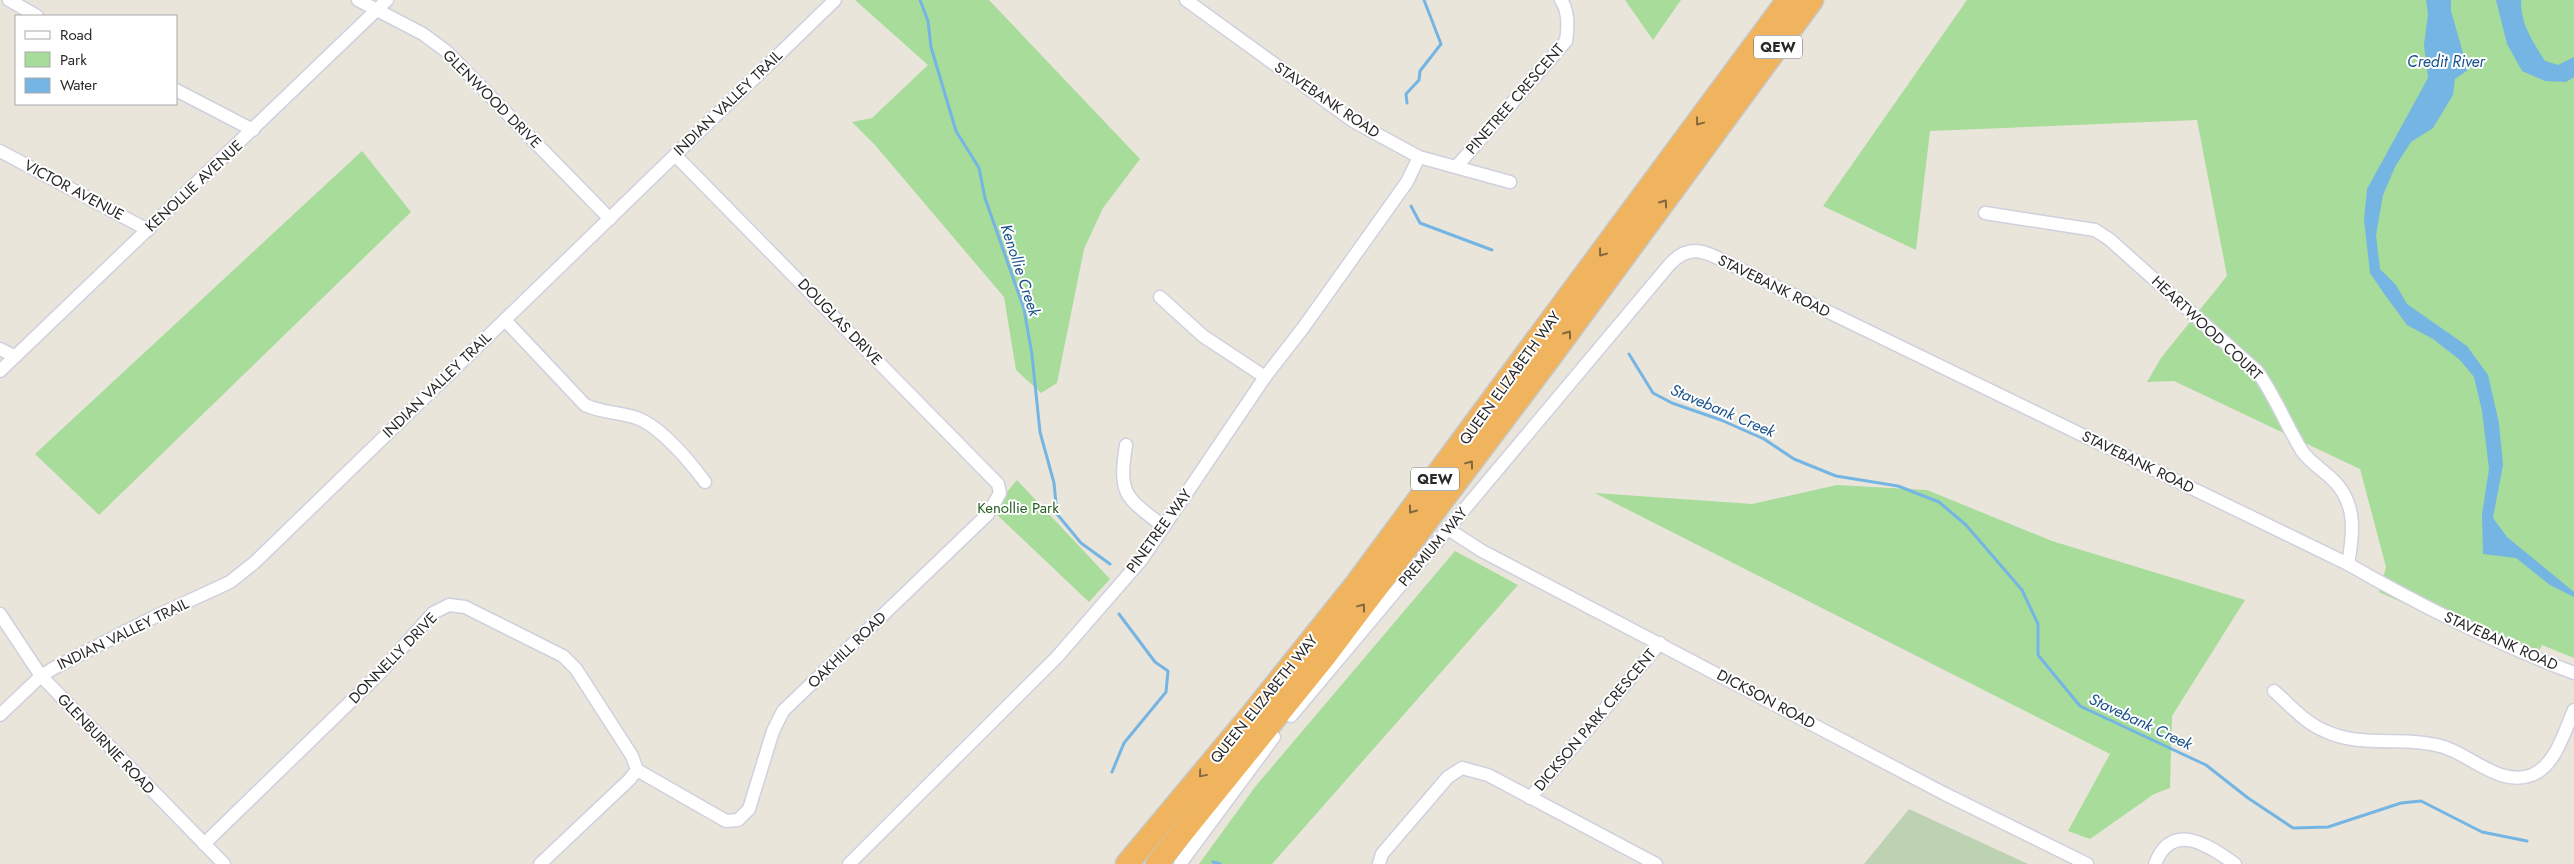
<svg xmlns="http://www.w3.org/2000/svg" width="2574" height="864" viewBox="0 0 2574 864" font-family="Jost,sans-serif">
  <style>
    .green { fill: #a7dc9a }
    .cemetery { fill: #bdd1b3 }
    .water { fill: #75b5e3 }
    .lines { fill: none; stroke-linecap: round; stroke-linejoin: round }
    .stream { stroke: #75b5e3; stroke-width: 3 }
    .street-casing { stroke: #d0d0df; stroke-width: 15 }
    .highway-casing { stroke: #c7c7c7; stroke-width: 25 }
    .street { stroke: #fff; stroke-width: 12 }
    .highway { stroke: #f0b45e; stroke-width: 22 }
    .oneway { stroke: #826740 }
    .labels { text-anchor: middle; stroke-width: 4; stroke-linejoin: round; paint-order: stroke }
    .shield { fill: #fff; stroke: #686868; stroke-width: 1 }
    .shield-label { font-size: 14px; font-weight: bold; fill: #282828 }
    .street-label { font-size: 15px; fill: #282828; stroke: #fff }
    .park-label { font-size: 15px; fill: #225d1f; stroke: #fff }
    .water-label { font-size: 16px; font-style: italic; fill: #18528b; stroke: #fff }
  </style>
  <rect width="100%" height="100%" fill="#e9e5da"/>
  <g class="green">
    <polygon points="855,0 989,0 1140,159 1103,208 1084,249 1057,383 1041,393 1016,370 1004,297 875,145 852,122 872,118 928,65"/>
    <polygon points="1625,0 1681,0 1653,40"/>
    <polygon points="1967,0 2574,0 2574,658 2542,645 2533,662 2379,592 2386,567 2360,469 2174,381 2147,382 2161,358 2227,276 2197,120 1930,131 1916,250 1823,206"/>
    <polygon points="362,151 411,212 99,515 35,454"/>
    <polygon points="1017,480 1110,579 1089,602 992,510"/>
    <polygon points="1837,485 1927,490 2052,541 2245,600 2172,716 2170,788 2154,794 2090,839 2068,831 2110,754 1595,493 1752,504"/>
    <polygon points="1455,551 1518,585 1272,864 1199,864 1255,787"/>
  </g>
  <polygon class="cemetery" points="1909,809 2028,864 1864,864"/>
  <g class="water">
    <polygon points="2426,0 2451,0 2451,11 2468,70 2455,79 2453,95 2433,128 2411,142 2395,167 2383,195 2376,235 2380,269 2396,285 2407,304 2467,346 2488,375 2499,423 2503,465 2493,518 2507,537 2574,592 2574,597 2550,585 2516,558 2483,554 2482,514 2489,469 2482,411 2474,377 2460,360 2433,339 2407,325 2385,295 2370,273 2364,220 2367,189 2428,78 2424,45 2428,14"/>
    <path d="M2496,0H2521C2521,25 2532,40 2545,61L2558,65L2574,57V77L2566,82L2545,81L2522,71L2507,44Z"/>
  </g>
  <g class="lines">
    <g class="stream">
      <polyline points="920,0 928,21 931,47 956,131 979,168 985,198 1024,309 1032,355 1040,432 1054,483 1057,514 1081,543 1110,564"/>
      <polyline points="1407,103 1406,94 1419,80 1420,71 1441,44 1424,0"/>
      <polyline points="1411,206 1420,223 1492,250"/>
      <polyline points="1629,354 1653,393 1672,403 1721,420 1764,439 1794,459 1836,476 1898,486 1939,502 1966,525 2022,590 2038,624 2038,655 2080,706 2206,765 2248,798 2293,828 2328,827 2401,803 2421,801 2482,832 2527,841"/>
      <polyline points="1112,772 1124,743 1166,692 1168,671 1155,662 1119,614"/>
      <polyline points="1213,862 1220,864"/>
    </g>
    <g class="street-casing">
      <g id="street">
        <polyline points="9,0 37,16"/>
        <polyline points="358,0 423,34 446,51 610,219"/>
        <polyline points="1186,0 1353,121 1419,157 1510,182"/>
        <polyline points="176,90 253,130"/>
        <polyline points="0,151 148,230"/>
        <path d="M1457,166L1566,41C1568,28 1569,11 1561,0"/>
        <path d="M1985,213L2095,230L2109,239L2257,371C2275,396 2286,425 2302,451C2309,461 2321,469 2330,477C2357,501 2354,531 2348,564"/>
        <polyline points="1160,297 1203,336 1265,377"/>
        <path d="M505,320L585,405C602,413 620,412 637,418C661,427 690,462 705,482"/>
        <polyline points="0,349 14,356"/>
        <polyline points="0,371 387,0"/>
        <path d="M1126,445C1118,496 1126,497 1164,527"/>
        <polyline points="1448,529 1482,551 1945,794 2087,864"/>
        <polyline points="0,614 41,676 224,864"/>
        <path d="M2274,691C2290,705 2305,723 2325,731C2363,749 2404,735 2444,747C2472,756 2500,787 2532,775C2556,765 2564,732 2574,710"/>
        <polyline points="0,715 41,676 54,668 152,618 230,582 254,563 835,0"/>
        <path d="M1291,716L1670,264C1693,239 1712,256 1738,268L2348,564C2421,606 2495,643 2574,673"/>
        <polyline points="637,770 726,821 738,820 749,809 773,731 783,711 988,514 1000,493 998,484 675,155"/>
        <polyline points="1530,798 1660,643"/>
        <polyline points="204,844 379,674 433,613 449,605 465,607 563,656 576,669 632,756 637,770 629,780 540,864"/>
        <polyline points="849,864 1057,657 1142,559 1265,377 1303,328 1407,182 1419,157"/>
        <polyline points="1180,864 1274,737"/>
        <polyline points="1379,864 1382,854 1448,777 1462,768 1488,775 1656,864"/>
        <path d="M2155,864C2172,821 2207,844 2235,864"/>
      </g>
    </g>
    <g class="highway-casing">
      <g id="highway">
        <polyline points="1127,864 1253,713 1357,583 1788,0"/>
        <polyline points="1157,864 1326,655 1551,356 1812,0"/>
      </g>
    </g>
    <use href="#street" class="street"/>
    <use href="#highway" class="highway"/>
  </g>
  <defs><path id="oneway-chevron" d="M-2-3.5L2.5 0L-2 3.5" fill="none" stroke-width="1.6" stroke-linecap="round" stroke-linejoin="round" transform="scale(1.25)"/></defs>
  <g class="oneway">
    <use href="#oneway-chevron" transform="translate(1699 122) rotate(127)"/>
    <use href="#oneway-chevron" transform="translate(1664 203) rotate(-54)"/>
    <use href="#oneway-chevron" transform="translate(1602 253) rotate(127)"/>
    <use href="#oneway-chevron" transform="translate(1568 334) rotate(-54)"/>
    <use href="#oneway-chevron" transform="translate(1470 464) rotate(-53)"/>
    <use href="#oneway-chevron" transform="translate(1412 510) rotate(126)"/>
    <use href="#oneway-chevron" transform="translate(1362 607) rotate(-53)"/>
    <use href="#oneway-chevron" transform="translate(1202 774) rotate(130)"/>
  </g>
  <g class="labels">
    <g class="shield">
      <rect x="1754" y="35.5" width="48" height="23" rx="4"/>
      <rect x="1411" y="467.5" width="48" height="23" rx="4"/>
    </g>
    <g class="shield-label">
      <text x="1778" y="52">QEW</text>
      <text x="1435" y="484">QEW</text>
    </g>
    <g class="street-label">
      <text transform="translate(492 99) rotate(45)" y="5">GLENWOOD DRIVE</text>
      <text transform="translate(1515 99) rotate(-49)" y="5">PINETREE CRESCENT</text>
      <text transform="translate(1327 100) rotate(34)" y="5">STAVEBANK ROAD</text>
      <text transform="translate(728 103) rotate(-44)" y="5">INDIAN VALLEY TRAIL</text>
      <text transform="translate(194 186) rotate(-43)" y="5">KENOLLIE AVENUE</text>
      <text transform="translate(74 190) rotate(28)" y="5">VICTOR AVENUE</text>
      <text transform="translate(1774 286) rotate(26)" y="5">STAVEBANK ROAD</text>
      <text transform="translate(840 322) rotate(46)" y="5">DOUGLAS DRIVE</text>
      <text transform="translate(2207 328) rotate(43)" y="5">HEARTWOOD COURT</text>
      <text transform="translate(1510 378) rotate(-54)" y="5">QUEEN ELIZABETH WAY</text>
      <text transform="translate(437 385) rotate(-44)" y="5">INDIAN VALLEY TRAIL</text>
      <text transform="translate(2138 462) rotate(26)" y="5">STAVEBANK ROAD</text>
      <text transform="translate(1159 531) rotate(-54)" y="5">PINETREE WAY</text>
      <text transform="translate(1433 547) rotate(-50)" y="5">PREMIUM WAY</text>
      <text transform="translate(123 634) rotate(-26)" y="5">INDIAN VALLEY TRAIL</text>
      <text transform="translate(2501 641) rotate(24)" y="5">STAVEBANK ROAD</text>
      <text transform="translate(847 650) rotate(-44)" y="5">OAKHILL ROAD</text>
      <text transform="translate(393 658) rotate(-46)" y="5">DONNELLY DRIVE</text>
      <text transform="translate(1264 699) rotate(-51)" y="5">QUEEN ELIZABETH WAY</text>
      <text transform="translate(1766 699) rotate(28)" y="5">DICKSON ROAD</text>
      <text transform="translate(1595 720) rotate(-50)" y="5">DICKSON PARK CRESCENT</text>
      <text transform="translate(106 744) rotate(46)" y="5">GLENBURNIE ROAD</text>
    </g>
    <g class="park-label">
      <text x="1018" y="513">Kenollie Park</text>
    </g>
    <g class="water-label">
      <text x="2446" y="67">Credit River</text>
      <text transform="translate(1021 270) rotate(72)" y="6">Kenollie Creek</text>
      <text transform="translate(1723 410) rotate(23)" y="6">Stavebank Creek</text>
      <text transform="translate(2141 721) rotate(25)" y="6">Stavebank Creek</text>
    </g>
  </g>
  <rect x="15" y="15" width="162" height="90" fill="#ffffff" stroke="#a9a9a9"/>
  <rect x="25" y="31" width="25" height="8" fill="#ffffff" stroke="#a9a9a9"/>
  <text x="60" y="40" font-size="15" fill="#282828">Road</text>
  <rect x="25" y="52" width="25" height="15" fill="#a7dc9a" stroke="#a9a9a9"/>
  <text x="60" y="65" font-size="15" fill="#282828">Park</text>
  <rect x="25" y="78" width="25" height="15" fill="#75b5e3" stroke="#a9a9a9"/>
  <text x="60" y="90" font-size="15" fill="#282828">Water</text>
</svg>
